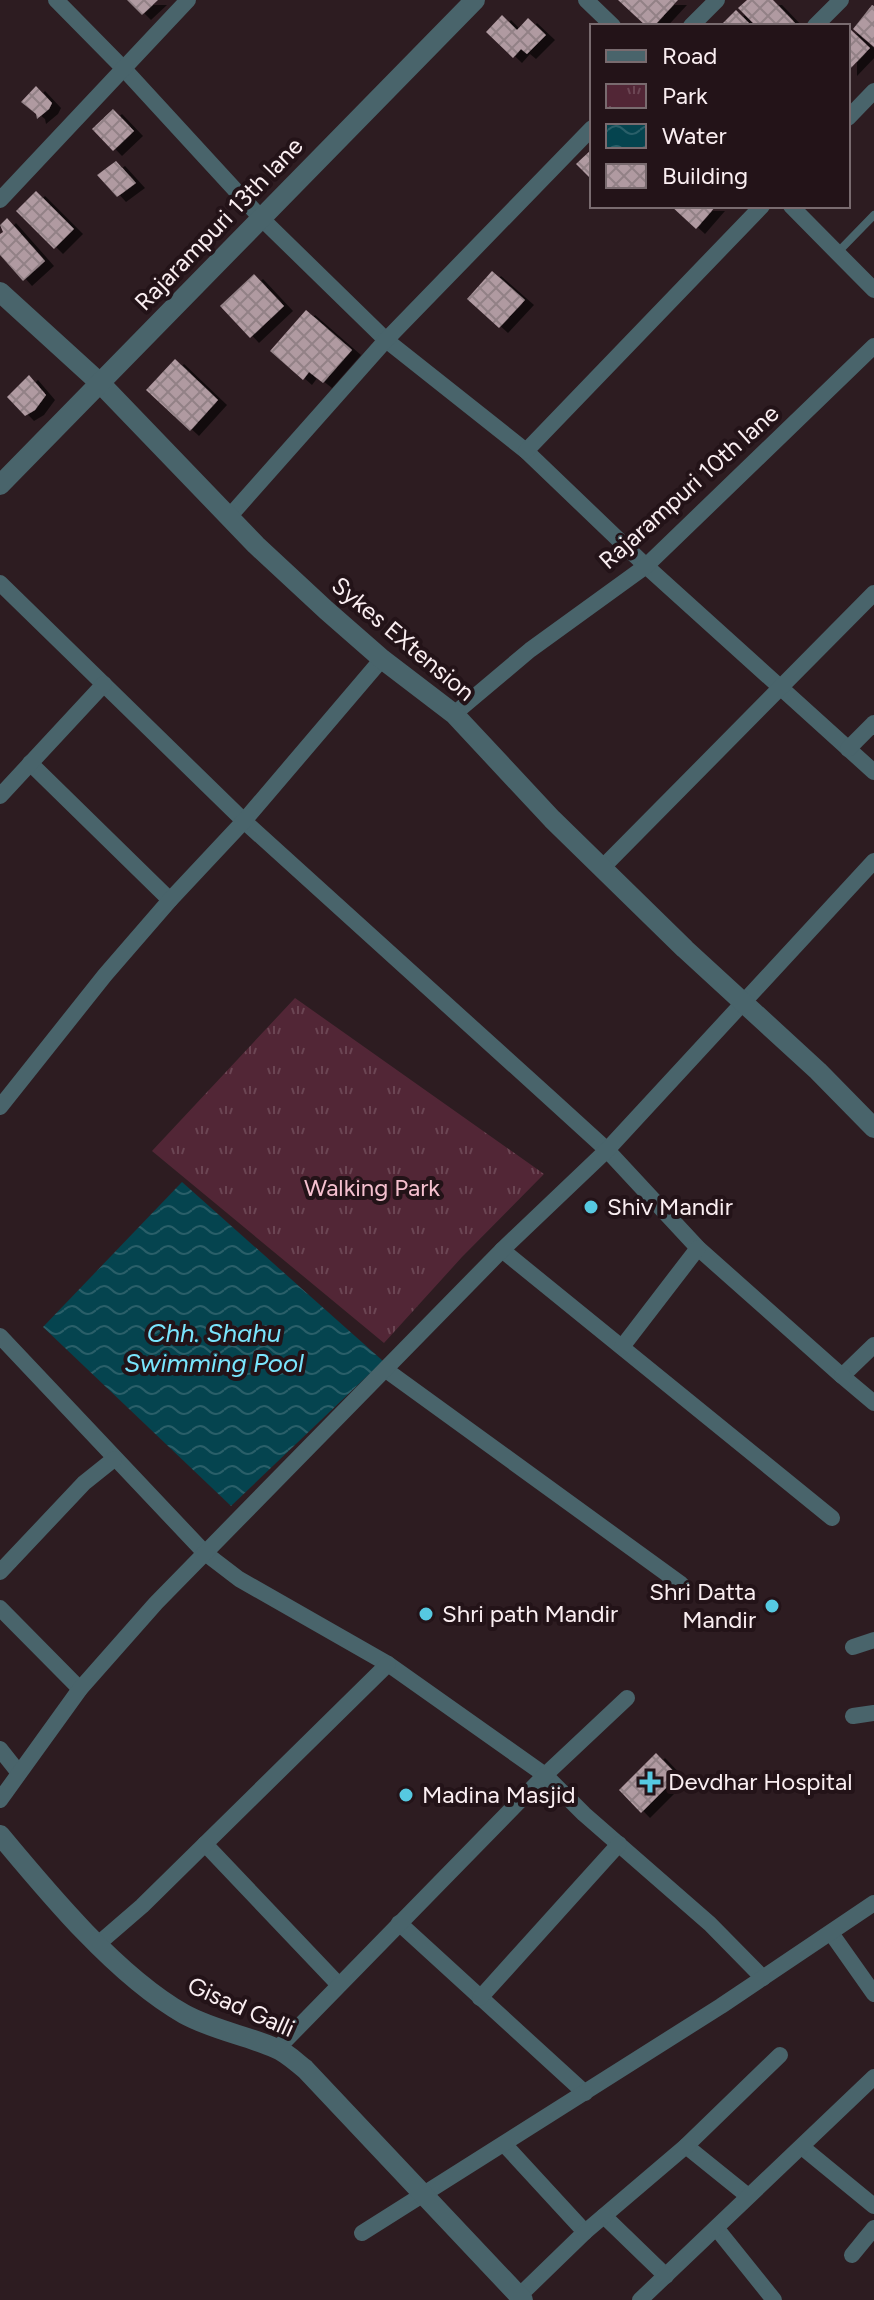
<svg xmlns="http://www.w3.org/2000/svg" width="874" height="2300" viewBox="0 0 874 2300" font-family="Figtree,sans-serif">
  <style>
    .park { fill: url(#park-tufts) }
    .water { fill: url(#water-waves) }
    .building { fill: url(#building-cross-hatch); filter: url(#shadow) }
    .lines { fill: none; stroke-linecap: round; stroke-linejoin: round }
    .service { stroke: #49646b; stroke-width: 8 }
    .minor { stroke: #49646b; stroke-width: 16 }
    .tertiary { stroke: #49646b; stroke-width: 20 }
    .poi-dot { fill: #56c9e1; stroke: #231318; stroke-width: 3 }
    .labels { text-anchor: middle; stroke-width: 8; stroke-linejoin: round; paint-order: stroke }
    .street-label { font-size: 24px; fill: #faeef1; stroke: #231318 }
    .park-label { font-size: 24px; fill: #f5c0cf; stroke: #231318 }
    .poi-label { font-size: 24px; fill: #faeef1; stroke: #231318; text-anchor: start }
    .water-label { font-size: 26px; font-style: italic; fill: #79e5fd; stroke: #231318 }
  </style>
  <defs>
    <pattern id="park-tufts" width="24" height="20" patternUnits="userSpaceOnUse" patternTransform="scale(2)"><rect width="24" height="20" fill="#522636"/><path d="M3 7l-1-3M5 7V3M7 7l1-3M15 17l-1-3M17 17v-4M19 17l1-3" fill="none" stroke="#6c4654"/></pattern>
    <pattern id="water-waves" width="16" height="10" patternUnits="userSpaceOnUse" patternTransform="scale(2)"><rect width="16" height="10" fill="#05444f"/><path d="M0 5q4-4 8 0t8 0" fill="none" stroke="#2a5f69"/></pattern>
    <pattern id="building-cross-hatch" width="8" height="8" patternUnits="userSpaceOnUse" patternTransform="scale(2)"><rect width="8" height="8" fill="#b09aa1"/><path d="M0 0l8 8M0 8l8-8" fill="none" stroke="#928186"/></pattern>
    <filter id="shadow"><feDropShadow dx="9" dy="5" stdDeviation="0" flood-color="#0009"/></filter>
  </defs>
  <rect width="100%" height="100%" fill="#2d1c21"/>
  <polygon class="park" points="295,998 544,1174 462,1257 384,1343 152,1151"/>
  <polygon class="water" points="182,1182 383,1361 231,1506 43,1327"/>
  <g class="building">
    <polygon points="127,0 158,0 142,15"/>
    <polygon points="618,0 678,0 654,26 646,26"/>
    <polygon points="747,0 773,0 798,26 756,26 738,8"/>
    <polygon points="872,5 874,6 874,47 853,29"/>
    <polygon points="736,10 752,26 720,26"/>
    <polygon points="502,15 517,30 528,18 546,35 527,54 521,49 513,58 486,32"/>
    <polygon points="848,27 870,48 848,71"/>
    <polygon points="36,86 52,103 49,109 37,119 36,114 21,102"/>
    <polygon points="113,109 134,131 113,151 92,129"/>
    <polygon points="592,149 592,180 576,164"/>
    <polygon points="116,161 136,183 117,197 97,175"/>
    <polygon points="36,191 74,229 54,249 16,211"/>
    <polygon points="671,206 716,206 696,229"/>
    <polygon points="7,218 45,261 23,281 0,255 0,234 3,232 0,225"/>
    <polygon points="492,271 525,300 499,328 467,299"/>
    <polygon points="254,274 284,306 250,338 220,306"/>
    <polygon points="306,310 352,350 323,383 309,372 303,380 270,351"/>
    <polygon points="175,359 218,400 190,431 146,390"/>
    <polygon points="29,375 46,395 35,410 25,416 7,397"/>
    <polygon points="656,1753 678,1776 641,1813 619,1790"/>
  </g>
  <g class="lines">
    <polyline class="service" points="838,252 874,215"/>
    <g class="minor">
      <polyline points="56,0 124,69 261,218 386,340 526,451 646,566 874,772"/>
      <polyline points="586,0 613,26"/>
      <polyline points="691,26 717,0"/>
      <polyline points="815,26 841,0"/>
      <polyline points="848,118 874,91"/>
      <polyline points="0,200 188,0"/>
      <polyline points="791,206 874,290"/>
      <polyline points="526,451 762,206"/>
      <polyline points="229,517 386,340 592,128"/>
      <polyline points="0,583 244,821 551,1099 607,1150 698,1248 842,1376 874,1345"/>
      <polyline points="454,714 530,650 646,566 874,346"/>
      <polyline points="848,749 874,723"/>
      <polyline points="30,763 170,900"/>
      <polyline points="0,796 104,684"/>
      <polyline points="602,868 874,593"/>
      <polyline points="0,1107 105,975 170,900 244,821 382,659"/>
      <polyline points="502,1250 832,1518"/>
      <polyline points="0,1336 205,1553 239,1579 388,1664 545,1775 584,1814 710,1924 763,1978"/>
      <polyline points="622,1347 698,1248"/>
      <polyline points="386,1370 681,1584"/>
      <polyline points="842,1376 874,1403"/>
      <polyline points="0,1572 84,1483 114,1459"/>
      <polyline points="0,1608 80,1689"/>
      <polyline points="853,1647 874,1640"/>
      <polyline points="853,1716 874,1713"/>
      <polyline points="0,1749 19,1773"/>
      <polyline points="0,1800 80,1689 156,1603 502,1250 607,1150 874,861"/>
      <polyline points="205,1844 339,1985"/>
      <polyline points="399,1923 585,2093"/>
      <polyline points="831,1933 874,1994"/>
      <polyline points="98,1944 142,1906 388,1664"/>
      <polyline points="480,1998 619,1844"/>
      <polyline points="278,2048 545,1775 627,1698"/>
      <polyline points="504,2144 585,2232"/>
      <polyline points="686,2146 748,2196"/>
      <polyline points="802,2147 874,2206"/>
      <polyline points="604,2216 666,2276"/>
      <polyline points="717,2229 774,2300"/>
      <polyline points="362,2233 721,2006 874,1903"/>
      <polyline points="852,2255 874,2228"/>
      <polyline points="519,2296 585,2232 686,2146 780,2055"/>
      <polyline points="640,2300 874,2077"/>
    </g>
    <g class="tertiary">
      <polyline points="0,292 101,384 256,545 326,610 382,659 454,714 552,819 685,949 818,1071 874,1128"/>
      <polyline points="0,485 475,0"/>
      <path d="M0,1835C49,1894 117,1976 184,2014C213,2030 245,2035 275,2048C286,2052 296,2062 305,2069L523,2300"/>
    </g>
  </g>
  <g class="poi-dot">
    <circle cx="591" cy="1207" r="8"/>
    <circle cx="772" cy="1606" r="8"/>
    <circle cx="426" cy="1614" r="8"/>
    <path d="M646 1770h8v8h8v8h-8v8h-8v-8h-8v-8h8z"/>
    <circle cx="406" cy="1795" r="8"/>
  </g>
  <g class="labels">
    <g class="street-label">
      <text transform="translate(219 224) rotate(-46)" y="8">Rajarampuri 13th lane</text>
      <text transform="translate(689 487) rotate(-42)" y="8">Rajarampuri 10th lane</text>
      <text transform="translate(403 639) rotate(40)" y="8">Sykes EXtension</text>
      <text transform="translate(241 2007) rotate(24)" y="8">Gisad Galli</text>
    </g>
    <g class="park-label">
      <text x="372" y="1196">Walking Park</text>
    </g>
    <g class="poi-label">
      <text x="607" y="1215">Shiv Mandir</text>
      <text x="756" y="1600" text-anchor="end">Shri Datta<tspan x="756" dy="28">Mandir</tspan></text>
      <text x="442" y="1622">Shri path Mandir</text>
      <text x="668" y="1790">Devdhar Hospital</text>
      <text x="422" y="1803">Madina Masjid</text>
    </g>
    <g class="water-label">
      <text x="214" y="1342">Chh. Shahu<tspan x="214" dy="30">Swimming Pool</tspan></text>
    </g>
  </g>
  <rect x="590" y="24" width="260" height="184" fill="#231318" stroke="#796b6f" stroke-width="2"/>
  <rect x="606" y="50" width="40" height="12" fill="#49646b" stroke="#796b6f" stroke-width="2"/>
  <text x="662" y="64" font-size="24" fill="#faeef1">Road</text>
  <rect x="606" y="84" width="40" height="24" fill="url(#park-tufts)" stroke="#796b6f" stroke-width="2"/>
  <text x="662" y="104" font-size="24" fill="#faeef1">Park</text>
  <rect x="606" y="124" width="40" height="24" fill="url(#water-waves)" stroke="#796b6f" stroke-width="2"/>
  <text x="662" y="144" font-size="24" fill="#faeef1">Water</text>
  <rect x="606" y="164" width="40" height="24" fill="url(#building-cross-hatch)" stroke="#796b6f" stroke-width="2"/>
  <text x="662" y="184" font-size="24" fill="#faeef1">Building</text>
</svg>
